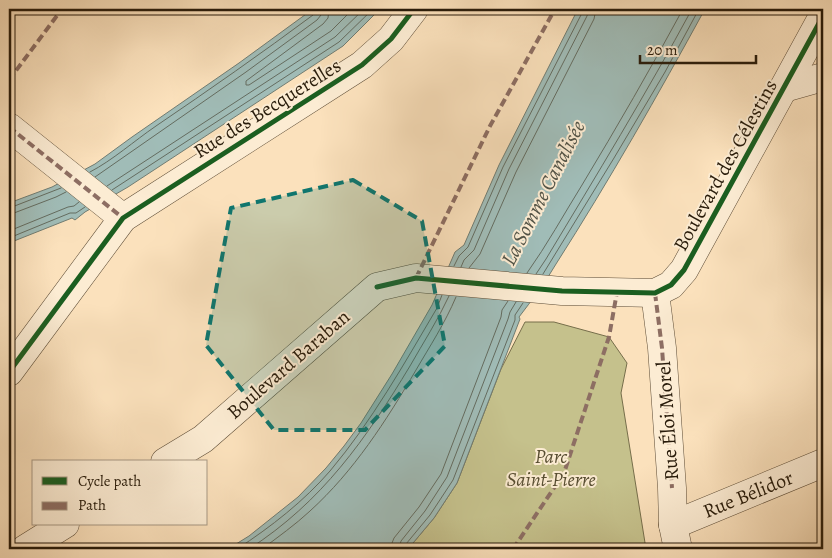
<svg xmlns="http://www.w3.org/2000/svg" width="832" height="558" viewBox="0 0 832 558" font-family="Alegreya,serif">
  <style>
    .green { fill: #c5c18c; stroke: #766e4b }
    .water { fill: #a0bcb7; stroke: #707c72 }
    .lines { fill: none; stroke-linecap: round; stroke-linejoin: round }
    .shore { stroke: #646c60; stroke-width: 1 }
    .minor-casing { stroke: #5d4c36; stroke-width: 29 }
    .minor { stroke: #fcecd3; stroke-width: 28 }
    .quiet { stroke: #8d6e63; stroke-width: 4; stroke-dasharray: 8 4; stroke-linecap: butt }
    .cycleway-casing { stroke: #fcecd3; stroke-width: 8 }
    .cycleway { stroke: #1b5e20; stroke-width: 5 }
    .marked { fill: #0f766e; fill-opacity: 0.2; stroke: #0f766e; stroke-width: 4; stroke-dasharray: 10 6; stroke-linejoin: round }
    .labels { text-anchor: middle; stroke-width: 4; stroke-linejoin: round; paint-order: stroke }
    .street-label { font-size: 20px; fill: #281b0a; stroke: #fcecd3 }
    .park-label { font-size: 20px; font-style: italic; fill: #574d31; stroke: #fcecd3 }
    .water-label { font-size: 21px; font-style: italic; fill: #525347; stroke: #fcecd3 }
  </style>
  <rect width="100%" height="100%" fill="#fbe1bc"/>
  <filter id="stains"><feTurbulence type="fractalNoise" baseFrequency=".004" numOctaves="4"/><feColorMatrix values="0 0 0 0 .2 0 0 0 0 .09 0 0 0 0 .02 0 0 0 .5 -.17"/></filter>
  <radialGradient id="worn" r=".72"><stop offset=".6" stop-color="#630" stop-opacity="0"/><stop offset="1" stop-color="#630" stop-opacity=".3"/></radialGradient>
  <polygon class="green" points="525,322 554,322 609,337 627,363 621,393 646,549 408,549 434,518 457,483 501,369"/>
  <g class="water">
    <polygon points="313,9 380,9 343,46 128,187 85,212 75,220 72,218 9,243 9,203 52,187 95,164 132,137 239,63"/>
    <path d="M578,9H705C658,95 609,181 556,264C545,283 532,300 519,317L520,319L457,483L434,518L408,549H228L249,536L298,497L326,468L344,446L361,423L392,374L432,305L455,252L464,245L499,165Z"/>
  </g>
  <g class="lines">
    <g class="shore">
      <polyline points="329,9 328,18 323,24 246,81 246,85 249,85 331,31 353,9"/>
      <path d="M90,172C113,160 134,141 156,126C209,90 262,53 313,15L315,12V9"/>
      <polyline points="95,177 246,72 317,20 321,15 322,9"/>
      <polyline points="107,186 335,37 364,9"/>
      <polyline points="112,190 339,42 373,9"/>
      <polyline points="9,207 12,207 61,188"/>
      <polyline points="9,214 14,213 56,197 66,192"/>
      <polyline points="9,231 68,207 74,206 79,202"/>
      <polyline points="9,238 70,213 76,213 85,207"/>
      <polyline points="454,266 459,256 468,247 503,167 582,13 582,9"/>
      <polyline points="461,267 464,260 474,250 509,169 587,16 589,9"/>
      <polyline points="469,268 480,254 516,172 594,19 596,9"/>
      <path d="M527,273C547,245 564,214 582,185C617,127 651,68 683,9"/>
      <path d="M536,274L546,259C596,176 646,94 692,9"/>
      <polyline points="543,274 614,158 665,72 699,9"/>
      <path d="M237,549C271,527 304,501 330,471C372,421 404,364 437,308L442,295"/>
      <path d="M249,549C322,502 366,439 410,366C423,343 438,320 449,296"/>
      <path d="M262,549C278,537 295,525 310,511C354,471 386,421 416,370C430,346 445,323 456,297"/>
      <polyline points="391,549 392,543 394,538 419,507 441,474 501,317 502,310 508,301"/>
      <polyline points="399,549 401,541 425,511 447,477 508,319 510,312 516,302"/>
      <polyline points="405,549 406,544 430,515 453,480 515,320 515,315 523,303"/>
    </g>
    <g class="minor-casing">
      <g id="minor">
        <polyline points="784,88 823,77"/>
        <polyline points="9,127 123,218"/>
        <polyline points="655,293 662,348 672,488 673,525 678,549"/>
        <polyline points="9,372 123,218 362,65 391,39 414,9"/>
        <polyline points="165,462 203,439 377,287 416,278 562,291 655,293 671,285 684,270 823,16"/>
        <polyline points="673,525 823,463"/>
        <polyline points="25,549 65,524"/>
      </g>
    </g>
    <use href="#minor" class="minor"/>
    <g class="quiet">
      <polyline points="9,80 62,9"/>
      <polyline points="9,127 123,218"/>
      <polyline points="416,278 490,126 555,9"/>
      <polyline points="655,293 662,348 672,488"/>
      <polyline points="513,549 564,473 609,337 617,292"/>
    </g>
    <g class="cycleway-casing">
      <g id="cycleway">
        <polyline points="377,287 416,278 562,291 655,293 671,285 684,270 823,16"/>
        <polyline points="9,372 123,218 362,65 391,39 414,9"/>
      </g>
    </g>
    <use href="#cycleway" class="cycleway"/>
  </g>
  <path class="marked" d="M353,180L422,221L445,346L365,430H274L206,345L231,208Z"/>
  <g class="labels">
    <g class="street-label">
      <text transform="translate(267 108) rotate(-32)" y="7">Rue des Becquerelles</text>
      <text transform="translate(725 165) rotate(-61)" y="7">Boulevard des Célestins</text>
      <text transform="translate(288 364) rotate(-41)" y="7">Boulevard Baraban</text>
      <text transform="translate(667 421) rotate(-94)" y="7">Rue Éloi Morel</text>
      <text transform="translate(748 494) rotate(-22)" y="7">Rue Bélidor</text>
    </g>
    <g class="park-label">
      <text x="551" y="463">Parc<tspan x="551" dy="23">Saint-Pierre</tspan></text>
    </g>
    <g class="water-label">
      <text transform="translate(543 193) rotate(-63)" y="7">La Somme Canalisée</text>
    </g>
  </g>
  <rect width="832" height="558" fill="none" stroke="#fbe1bc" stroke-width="30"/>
  <rect x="10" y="10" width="812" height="538" fill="none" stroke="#281b0a" stroke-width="2.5"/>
  <rect x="15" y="15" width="802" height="528" fill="none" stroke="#281b0a"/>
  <rect x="32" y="460" width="175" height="65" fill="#fcecd3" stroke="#a79883"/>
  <rect x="42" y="477" width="25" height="8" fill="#1b5e20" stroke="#a79883"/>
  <text x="78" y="486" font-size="15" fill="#281b0a">Cycle path</text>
  <rect x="42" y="502" width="25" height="8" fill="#8d6e63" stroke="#a79883"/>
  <text x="78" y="510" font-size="15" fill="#281b0a">Path</text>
  <path d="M640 55v8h116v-8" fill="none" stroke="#281b0a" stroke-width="2.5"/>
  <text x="647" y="55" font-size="15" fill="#281b0a" stroke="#fcecd3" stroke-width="4" paint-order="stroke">20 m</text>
  <rect width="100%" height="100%" filter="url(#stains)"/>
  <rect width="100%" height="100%" fill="url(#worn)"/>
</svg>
